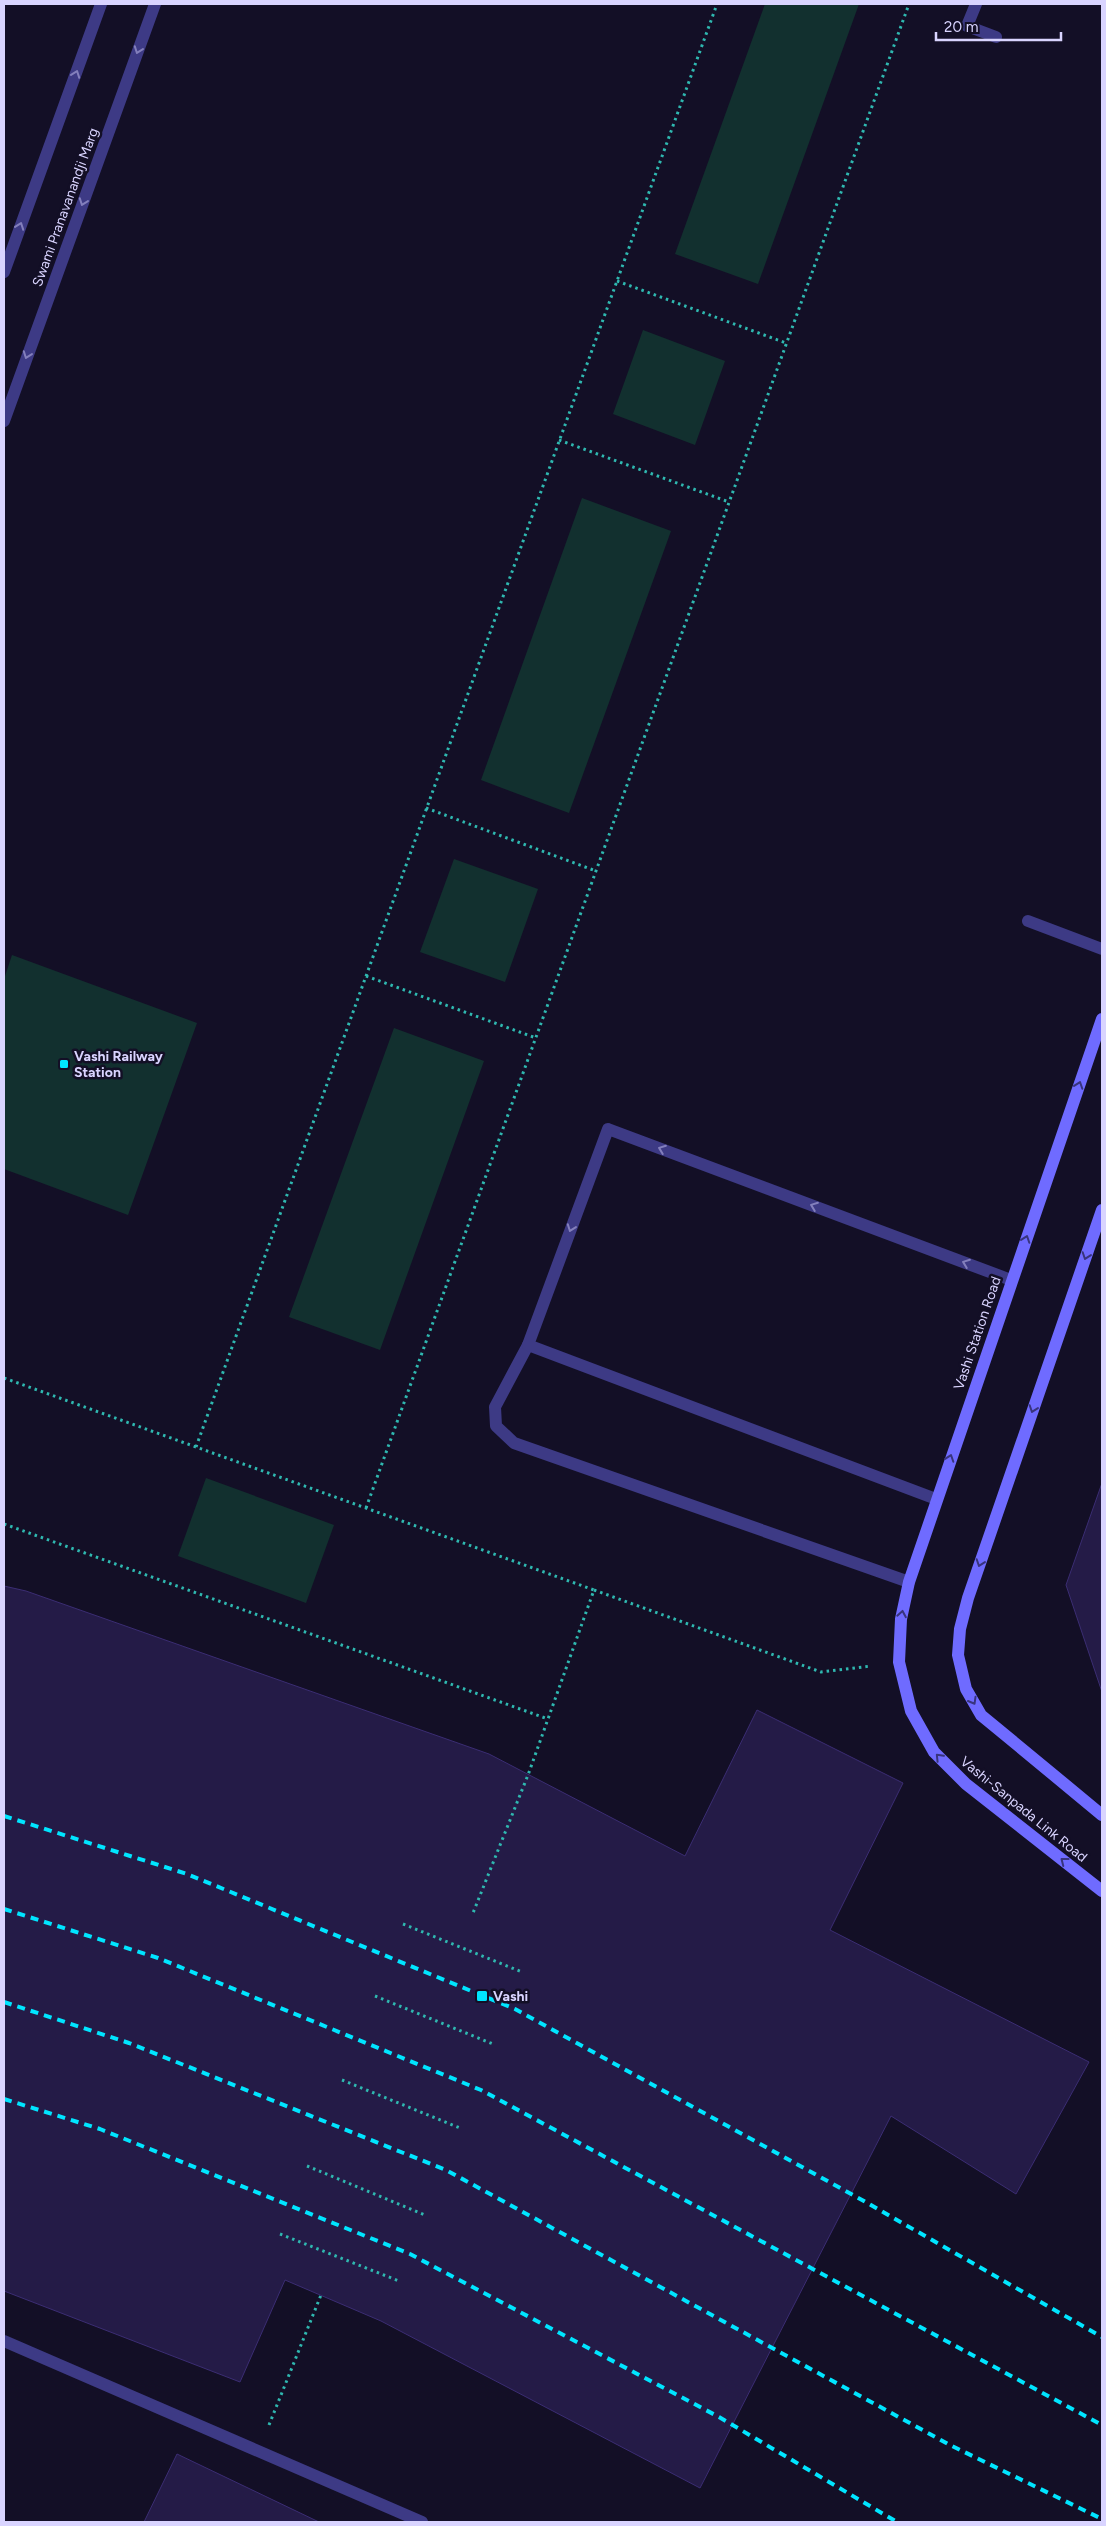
<svg xmlns="http://www.w3.org/2000/svg" width="1106" height="2526" viewBox="0 0 1106 2526" font-family="Figtree,sans-serif">
  <style>
    .green { fill: #12302f }
    .building { fill: #241b47; stroke: #3b2d73 }
    .lines { fill: none; stroke-linecap: round; stroke-linejoin: round }
    .path { stroke: #2fb8b0; stroke-width: 3; stroke-dasharray: 2.5 4; stroke-linecap: butt }
    .service { stroke: #3d3a85; stroke-width: 12 }
    .minor { stroke: #3d3a85; stroke-width: 12 }
    .tertiary { stroke: #3d3a85; stroke-width: 12 }
    .secondary { stroke: #6f6bff; stroke-width: 12 }
    .rail { stroke: #00e5ff; stroke-width: 4; stroke-dasharray: 8 6; stroke-linecap: butt }
    .oneway { stroke: #837fbc }
    .oneway2 { stroke: #38347d }
    .poi-dot { fill: #00e5ff; stroke: #130f26; stroke-width: 2 }
    .labels { text-anchor: middle; stroke-width: 5; stroke-linejoin: round; paint-order: stroke }
    .street-label { font-size: 14px; fill: #d9d4ff; stroke: #130f26 }
    .poi-label { font-size: 14px; font-weight: bold; fill: #d9d4ff; stroke: #130f26; text-anchor: start }
  </style>
  <rect width="100%" height="100%" fill="#130f26"/>
  <g class="green">
    <polygon points="765,4 859,4 758,284 675,254"/>
    <polygon points="643,330 725,361 695,445 613,414"/>
    <polygon points="582,498 671,531 569,813 481,780"/>
    <polygon points="454,859 538,889 505,982 420,952"/>
    <polygon points="12,955 197,1023 128,1215 4,1169 4,979"/>
    <polygon points="394,1028 484,1061 380,1350 289,1317"/>
    <polygon points="206,1478 334,1525 306,1603 178,1556"/>
  </g>
  <g class="building">
    <polygon points="1102,1483 1102,1692 1066,1585"/>
    <polygon points="4,1586 26,1591 489,1754 685,1856 757,1710 903,1783 830,1930 1089,2062 1016,2194 891,2116 700,2488 381,2321 285,2280 240,2382 4,2291"/>
    <polygon points="177,2454 319,2522 144,2522"/>
  </g>
  <g class="lines">
    <g class="path">
      <polyline points="617,281 786,343"/>
      <polyline points="559,440 729,502"/>
      <polyline points="426,808 596,871"/>
      <polyline points="366,976 536,1038"/>
      <polyline points="4,1378 594,1590 528,1775 473,1913"/>
      <polyline points="196,1447 717,4"/>
      <polyline points="366,1508 909,4"/>
      <polyline points="4,1524 548,1719"/>
      <polyline points="594,1590 821,1672 871,1666"/>
      <polyline points="403,1924 522,1972"/>
      <polyline points="375,1996 493,2044"/>
      <polyline points="342,2080 460,2128"/>
      <polyline points="307,2166 425,2215"/>
      <polyline points="280,2234 399,2281"/>
      <polyline points="269,2425 321,2295"/>
    </g>
    <g class="service">
      <polyline points="976,4 967,26 996,37"/>
      <polyline points="528,1345 495,1407 496,1426 514,1443 909,1582"/>
      <polyline points="936,1499 528,1345 608,1129 1011,1280"/>
    </g>
    <g class="minor">
      <polyline points="1028,921 1102,949"/>
      <polyline points="4,2341 422,2522"/>
    </g>
    <g class="tertiary">
      <polyline points="4,272 101,4"/>
      <polyline points="4,421 155,4"/>
    </g>
    <g class="secondary">
      <polyline points="1102,1019 909,1582 901,1619 899,1662 911,1711 934,1752 966,1784 1102,1891"/>
      <polyline points="1102,1210 968,1598 960,1629 958,1655 966,1689 981,1715 1102,1815"/>
    </g>
    <g class="rail">
      <polyline points="4,1816 187,1874 515,2009 862,2200 1102,2337"/>
      <polyline points="4,1909 158,1958 481,2090 1102,2425"/>
      <polyline points="4,2002 129,2043 446,2170 950,2445 1102,2519"/>
      <polyline points="4,2099 100,2129 410,2254 719,2417 897,2522"/>
    </g>
  </g>
  <defs><path id="oneway-chevron" d="M-2-3.5L2.5 0L-2 3.5" fill="none" stroke-width="1.6" stroke-linecap="round" stroke-linejoin="round" transform="scale(1.25)"/></defs>
  <g class="oneway">
    <use href="#oneway-chevron" transform="translate(138 50) rotate(110)"/>
    <use href="#oneway-chevron" transform="translate(76 74) rotate(-70)"/>
    <use href="#oneway-chevron" transform="translate(83 202) rotate(110)"/>
    <use href="#oneway-chevron" transform="translate(20 226) rotate(-70)"/>
    <use href="#oneway-chevron" transform="translate(27 355) rotate(110)"/>
    <use href="#oneway-chevron" transform="translate(662 1149) rotate(-159)"/>
    <use href="#oneway-chevron" transform="translate(814 1206) rotate(-159)"/>
    <use href="#oneway-chevron" transform="translate(571 1228) rotate(110)"/>
    <use href="#oneway-chevron" transform="translate(966 1263) rotate(-159)"/>
  </g>
  <g class="oneway2">
    <use href="#oneway-chevron" transform="translate(1079 1085) rotate(-71)"/>
    <use href="#oneway-chevron" transform="translate(1026 1239) rotate(-71)"/>
    <use href="#oneway-chevron" transform="translate(1086 1256) rotate(109)"/>
    <use href="#oneway-chevron" transform="translate(1033 1409) rotate(109)"/>
    <use href="#oneway-chevron" transform="translate(950 1458) rotate(-71)"/>
    <use href="#oneway-chevron" transform="translate(980 1563) rotate(109)"/>
    <use href="#oneway-chevron" transform="translate(902 1614) rotate(-80)"/>
    <use href="#oneway-chevron" transform="translate(973 1701) rotate(60)"/>
    <use href="#oneway-chevron" transform="translate(939 1757) rotate(-134)"/>
    <use href="#oneway-chevron" transform="translate(1064 1861) rotate(-142)"/>
  </g>
  <g class="poi-dot">
    <rect x="59" y="1059" width="10" height="10" rx="2.5"/>
    <rect x="476" y="1990" width="12" height="12" rx="2.5"/>
  </g>
  <g class="labels">
    <g class="street-label">
      <text transform="translate(65 207) rotate(-70)" y="5">Swami Pranavanandji Marg</text>
      <text transform="translate(977 1333) rotate(-71)" y="5">Vashi Station Road</text>
      <text transform="translate(1024 1809) rotate(39)" y="5">Vashi-Sanpada Link Road</text>
    </g>
    <g class="poi-label">
      <text x="74" y="1061">Vashi Railway<tspan x="74" dy="16">Station</tspan></text>
      <text x="493" y="2001">Vashi</text>
    </g>
  </g>
  <rect width="1106" height="2526" fill="none" stroke="#d9d4ff" stroke-width="10"/>
  <path d="M936 32v8h125v-8" fill="none" stroke="#d9d4ff" stroke-width="2.5"/>
  <text x="944" y="32" font-size="15" fill="#d9d4ff" stroke="#130f26" stroke-width="4" paint-order="stroke">20 m</text>
</svg>
